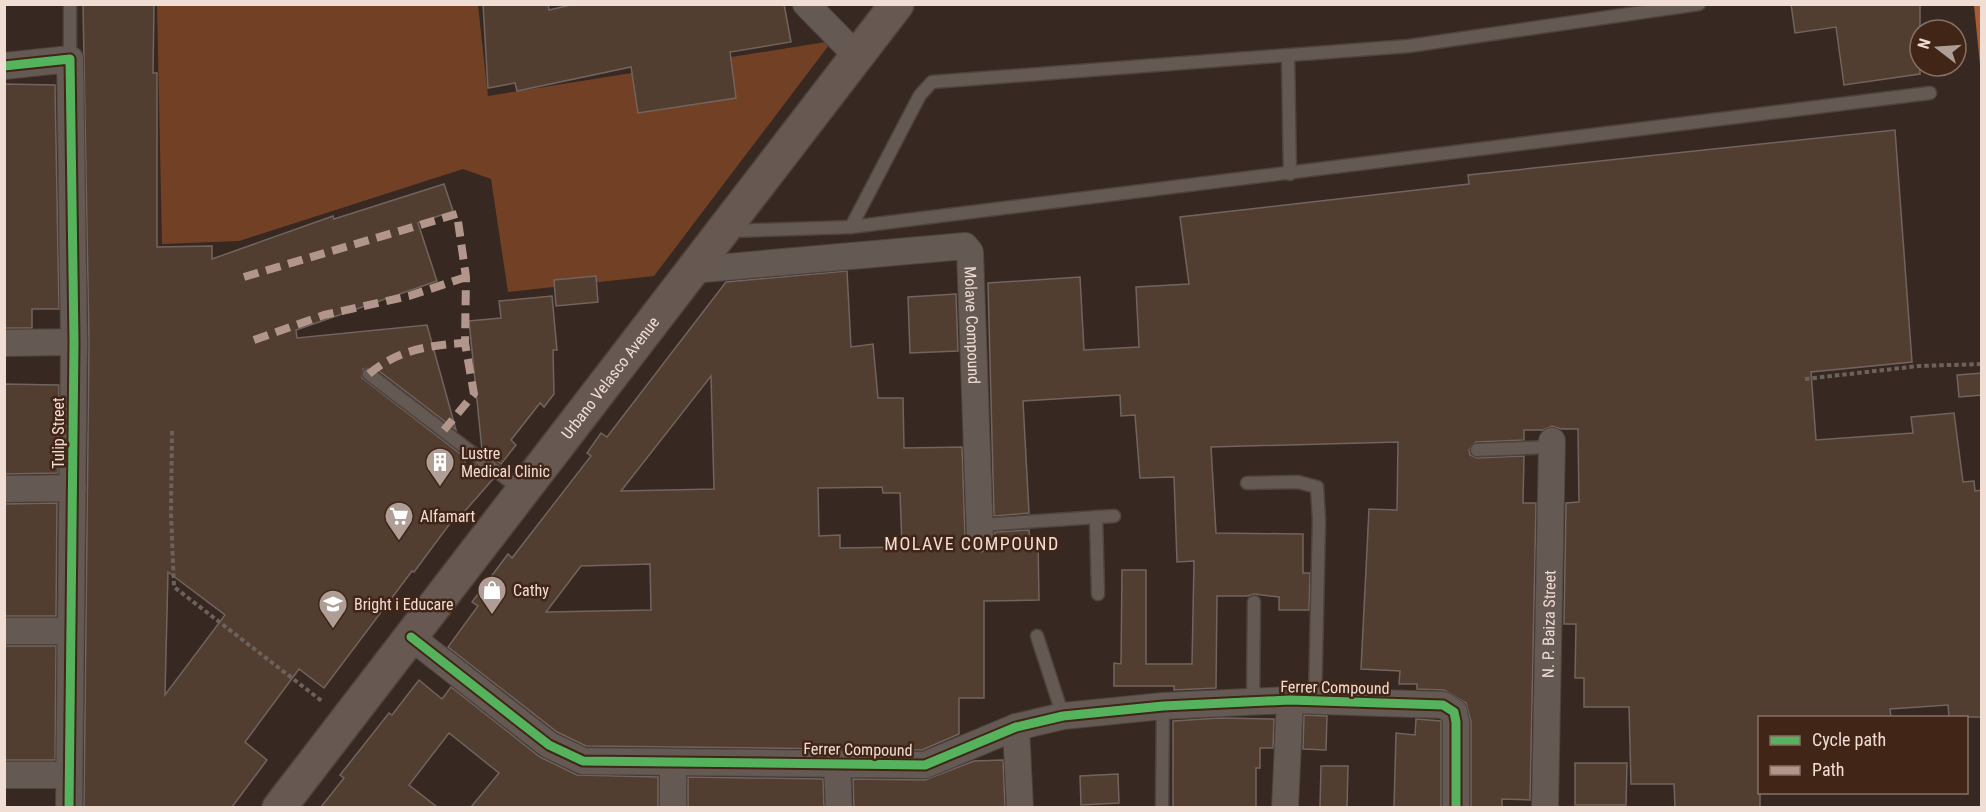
<svg xmlns="http://www.w3.org/2000/svg" width="1986" height="812" viewBox="0 0 1986 812" font-family="'Roboto Condensed',sans-serif">
  <style>
    .green { fill: #724025 }
    .water { fill: #a65c34 }
    .building { fill: #523d31; stroke: #71645e; stroke-width: 1.5; fill-rule: evenodd }
    .lines { fill: none; stroke-linecap: round; stroke-linejoin: round }
    .lane-casing { stroke: #4f433d; stroke-width: 15 }
    .street-casing { stroke: #4f433d; stroke-width: 28 }
    .secondary-casing { stroke: #4f433d; stroke-width: 36 }
    .path { stroke: #6c625c; stroke-width: 4; stroke-dasharray: 4.5 3; stroke-linecap: butt }
    .lane { stroke: #645953; stroke-width: 12 }
    .street { stroke: #645953; stroke-width: 26 }
    .secondary { stroke: #675952; stroke-width: 33 }
    .quiet { stroke: #b2968c; stroke-width: 8; stroke-dasharray: 15 8; stroke-linecap: butt }
    .cycleway-casing { stroke: #412517; stroke-width: 13 }
    .cycleway { stroke: #56b35d; stroke-width: 9 }
    .labels { text-anchor: middle; stroke-width: 5; stroke-linejoin: round; paint-order: stroke }
    .street-label { font-size: 16px; fill: #f0ddd4; stroke: #412517 }
    .poi-label { font-size: 16px; fill: #f0ddd4; stroke: #412517; text-anchor: start }
    .neighbourhood-label { font-size: 18px; letter-spacing: 1.5px; fill: #f0ddd4; stroke: #412517 }
  </style>
  <rect width="100%" height="100%" fill="#372821"/>
  <polygon class="green" points="157,5 478,5 488,96 832,41 654,276 508,292 491,179 463,169 239,241 162,244"/>
  <polygon class="water" points="1974,5 1981,5 1981,75"/>
  <g class="building">
    <path d="M83,4H154L153,73H157V247L212,246V259L333,216L334,219L444,184L453,211L418,223L437,281L296,330L297,338L427,325L456,430L374,367L363,369L362,378L463,456L466,466L474,464L493,479L457,520L454,518L414,572L412,571L324,688L299,669L245,742L267,760L232,807H84L89,342ZM168,572L225,615L165,695Z"/>
    <polygon points="483,4 548,4 549,10 575,4 784,4 791,42 730,52 736,98 638,113 631,67 517,91 515,83 488,88"/>
    <polygon points="1791,4 1920,4 1920,74 1844,85 1836,27 1795,33"/>
    <polygon points="4,84 55,85 59,309 32,309 32,328 4,328"/>
    <polygon points="1895,130 1912,362 1811,372 1816,440 1913,433 1911,417 1954,413 1963,482 1974,481 1975,491 1982,490 1982,717 1949,717 1948,705 1890,709 1891,717 1760,717 1760,807 1675,807 1674,784 1631,784 1629,707 1584,707 1584,678 1575,678 1576,624 1564,624 1566,503 1579,502 1578,429 1561,429 1552,426 1543,430 1524,430 1524,440 1476,442 1469,450 1470,455 1477,458 1524,456 1523,503 1536,503 1530,800 1502,799 1502,807 1471,807 1471,722 1466,703 1444,690 1417,689 1417,684 1399,684 1400,671 1361,669 1369,509 1397,510 1398,442 1211,447 1216,533 1303,534 1303,573 1310,573 1309,610 1279,610 1279,597 1254,594 1248,596 1217,596 1216,688 1174,690 1174,686 1114,686 1114,663 1121,664 1122,570 1146,570 1146,664 1192,664 1194,561 1177,562 1174,477 1140,478 1135,415 1121,416 1120,395 1023,401 1029,513 994,516 988,283 1080,277 1084,350 1139,347 1136,287 1189,284 1180,217 1469,184 1468,175"/>
    <path d="M847,271L851,347L873,344L878,398H903L904,448L962,447L965,538L968,545L980,552L987,550L993,543L995,532L1029,530L1030,539H1038L1039,600L984,601V698H959V734L922,750L586,746L557,732L448,647L478,606L472,602L508,554L512,558L591,456L587,453L601,433L607,437L726,282ZM711,376L714,489L621,491ZM882,487L883,493H900L902,547L840,548V535L819,536L818,488ZM650,564L651,610L546,612L581,566Z"/>
    <polygon points="596,276 598,302 556,306 554,280"/>
    <polygon points="956,294 958,351 910,353 908,297"/>
    <polygon points="552,296 557,350 553,350 554,394 544,407 540,403 511,440 516,445 501,464 482,450 469,321 501,318 499,301"/>
    <polygon points="1982,373 1982,395 1959,397 1957,375"/>
    <polygon points="4,384 59,385 58,473 4,474"/>
    <polygon points="57,503 56,616 4,616 4,504"/>
    <polygon points="4,646 56,646 55,760 4,760"/>
    <polygon points="419,680 442,699 451,687 540,757 577,775 658,777 658,807 471,807 499,773 449,733 409,785 437,807 321,807 344,778 340,775 389,713 392,715"/>
    <polygon points="1304,715 1327,716 1326,750 1303,749"/>
    <polygon points="1220,718 1274,719 1273,748 1260,748 1260,768 1256,768 1256,807 1173,807 1173,721"/>
    <polygon points="1416,719 1441,721 1441,807 1394,807 1396,733 1415,735"/>
    <polygon points="1003,760 1005,807 854,807 853,779 925,780 974,761"/>
    <polygon points="1575,763 1627,763 1626,805 1575,805"/>
    <polygon points="1321,766 1348,766 1347,807 1320,807"/>
    <polygon points="1118,774 1119,803 1081,805 1080,776"/>
    <polygon points="688,777 823,779 824,807 688,807"/>
  </g>
  <g class="lines">
    <g class="lane-casing">
      <g id="lane">
        <polyline points="1288,56 1290,174"/>
        <polyline points="70,59 70,4"/>
        <polyline points="851,227 920,95 932,82 1409,46 1699,4"/>
        <polyline points="730,231 851,227 1930,93"/>
        <polyline points="369,374 521,490"/>
        <polyline points="1477,450 1552,447"/>
        <polyline points="1247,483 1298,482 1317,487 1319,520 1315,700"/>
        <polyline points="1096,517 1098,594"/>
        <polyline points="979,525 1114,516"/>
        <polyline points="1037,636 1063,716"/>
        <polyline points="1253,701 1254,602"/>
        <polyline points="1162,808 1163,706"/>
      </g>
    </g>
    <g class="street-casing">
      <g id="street">
        <polyline points="806,4 857,56"/>
        <polyline points="4,66 70,59 74,342 69,808"/>
        <path id="s1" d="M693,270L965,246L970,252L980,537"/>
        <polyline points="4,343 74,342"/>
        <polyline points="4,489 73,488"/>
        <polyline points="4,631 70,631"/>
        <polyline points="411,637 549,745 583,761 925,765 1016,727 1063,716 1163,706 1290,700 1443,705 1454,712 1456,722 1456,808"/>
        <polyline points="1016,727 1020,808"/>
        <polyline points="837,764 839,808"/>
        <polyline points="4,775 69,775"/>
        <polyline points="673,808 673,762"/>
        <polyline points="1285,808 1290,700"/>
        <path id="s2" d="M1545,808L1552,441"/>
      </g>
    </g>
    <g class="secondary-casing">
      <g id="secondary">
        <path id="s3" d="M279,808L897,4"/>
      </g>
    </g>
    <g class="path">
      <polyline points="1805,379 1919,366 1982,364"/>
      <polyline points="172,431 171,514 174,587 323,702"/>
    </g>
    <use href="#lane" class="lane"/>
    <use href="#street" class="street"/>
    <use href="#secondary" class="secondary"/>
    <g class="quiet">
      <polyline points="244,277 457,214 466,277 465,343 474,394 444,430"/>
      <polyline points="254,340 324,315 409,296 466,277"/>
      <path d="M369,374C397,350 430,345 465,343"/>
    </g>
    <g class="cycleway-casing">
      <g id="cycleway">
        <polyline points="4,66 70,59 74,342 69,808"/>
        <polyline points="411,637 549,745 583,761 925,765 1016,727 1063,716 1163,706 1290,700 1443,705 1454,712 1456,722 1456,808"/>
      </g>
    </g>
    <use href="#cycleway" class="cycleway"/>
  </g>
  <defs>
    <g id="building-pin" transform="scale(1.5)"><path d="M0 17L-7.5 6A9.5 9.5 0 1 1 7.5 6Z" fill="#af9e95" stroke="#412517"/><path d="M-4-6H4V6H1V3H-1V6H-4ZM-2.5-4.3h1.7v1.8h-1.7ZM.8-4.3h1.7v1.8H.8ZM-2.5-1h1.7V.8h-1.7ZM.8-1h1.7V.8H.8Z" fill="#fff"/></g>
    <g id="supermarket-pin" transform="scale(1.5)"><path d="M0 17L-7.5 6A9.5 9.5 0 1 1 7.5 6Z" fill="#af9e95" stroke="#412517"/><path d="M-6-5.5h2.5l.6 2H6L4.5 2H-2.5L-4.4-4H-6ZM-1.5 3.2a1.3 1.3 0 1 0 .1 0ZM3 3.2a1.3 1.3 0 1 0 .1 0Z" fill="#fff"/></g>
    <g id="shop-pin" transform="scale(1.5)"><path d="M0 17L-7.5 6A9.5 9.5 0 1 1 7.5 6Z" fill="#af9e95" stroke="#412517"/><path d="M-5-2.5h2.3a2.7 3.5 0 0 1 5.4 0H5L5.5 6h-11ZM-1.5-2.5h3a1.5 2.3 0 0 0-3 0Z" fill="#fff"/></g>
    <g id="school-pin" transform="scale(1.5)"><path d="M0 17L-7.5 6A9.5 9.5 0 1 1 7.5 6Z" fill="#af9e95" stroke="#412517"/><path d="M0-5L7-2L0 1L-7-2ZM-4 1L0 2.5L4 1V4Q0 6-4 4Z" fill="#fff"/></g>
  </defs>
  <g fill-rule="evenodd">
    <use href="#building-pin" x="440" y="462"/>
    <use href="#supermarket-pin" x="399" y="516"/>
    <use href="#shop-pin" x="492" y="590"/>
    <use href="#school-pin" x="333" y="604"/>
  </g>
  <g class="labels">
    <g class="street-label">
      <text dy="6" stroke="none"><textPath href="#s1" startOffset="354">Molave Compound</textPath></text>
      <text dy="6" stroke="none"><textPath href="#s3" startOffset="543">Urbano Velasco Avenue</textPath></text>
      <text transform="translate(58 433) rotate(-90)" y="6">Tulip Street</text>
      <text dy="6" stroke="none"><textPath href="#s2" startOffset="184">N. P. Baiza Street</textPath></text>
      <text transform="translate(1335 687) rotate(1)" y="6">Ferrer Compound</text>
      <text transform="translate(858 749) rotate(1)" y="6">Ferrer Compound</text>
    </g>
    <g class="poi-label">
      <text x="461" y="459">Lustre<tspan x="461" dy="18">Medical Clinic</tspan></text>
      <text x="420" y="522">Alfamart</text>
      <text x="513" y="596">Cathy</text>
      <text x="354" y="610">Bright i Educare</text>
    </g>
    <g class="neighbourhood-label">
      <text x="972" y="550">MOLAVE COMPOUND</text>
    </g>
  </g>
  <rect width="1986" height="812" fill="none" stroke="#f0ddd4" stroke-width="12"/>
  <rect x="1758" y="716" width="210" height="78" fill="#412517" stroke="#876f63" stroke-width="1.5"/>
  <rect x="1770" y="736" width="30" height="9" fill="#56b35d" stroke="#876f63" stroke-width="1.5"/>
  <text x="1812" y="746" font-size="18" fill="#f0ddd4">Cycle path</text>
  <rect x="1770" y="766" width="30" height="9" fill="#b2968c" stroke="#876f63" stroke-width="1.5"/>
  <text x="1812" y="776" font-size="18" fill="#f0ddd4">Path</text>
  <g transform="translate(1938 48) rotate(287)"><circle r="28" fill="#412517" stroke="#876f63" stroke-width="1.5"/>
  <path d="M0-4.5L10 22L0 15L-10 22Z" fill="#af9e95"/>
  <text y="-9" font-size="16" font-weight="bold" text-anchor="middle" fill="#f0ddd4">N</text>
  </g>
</svg>
